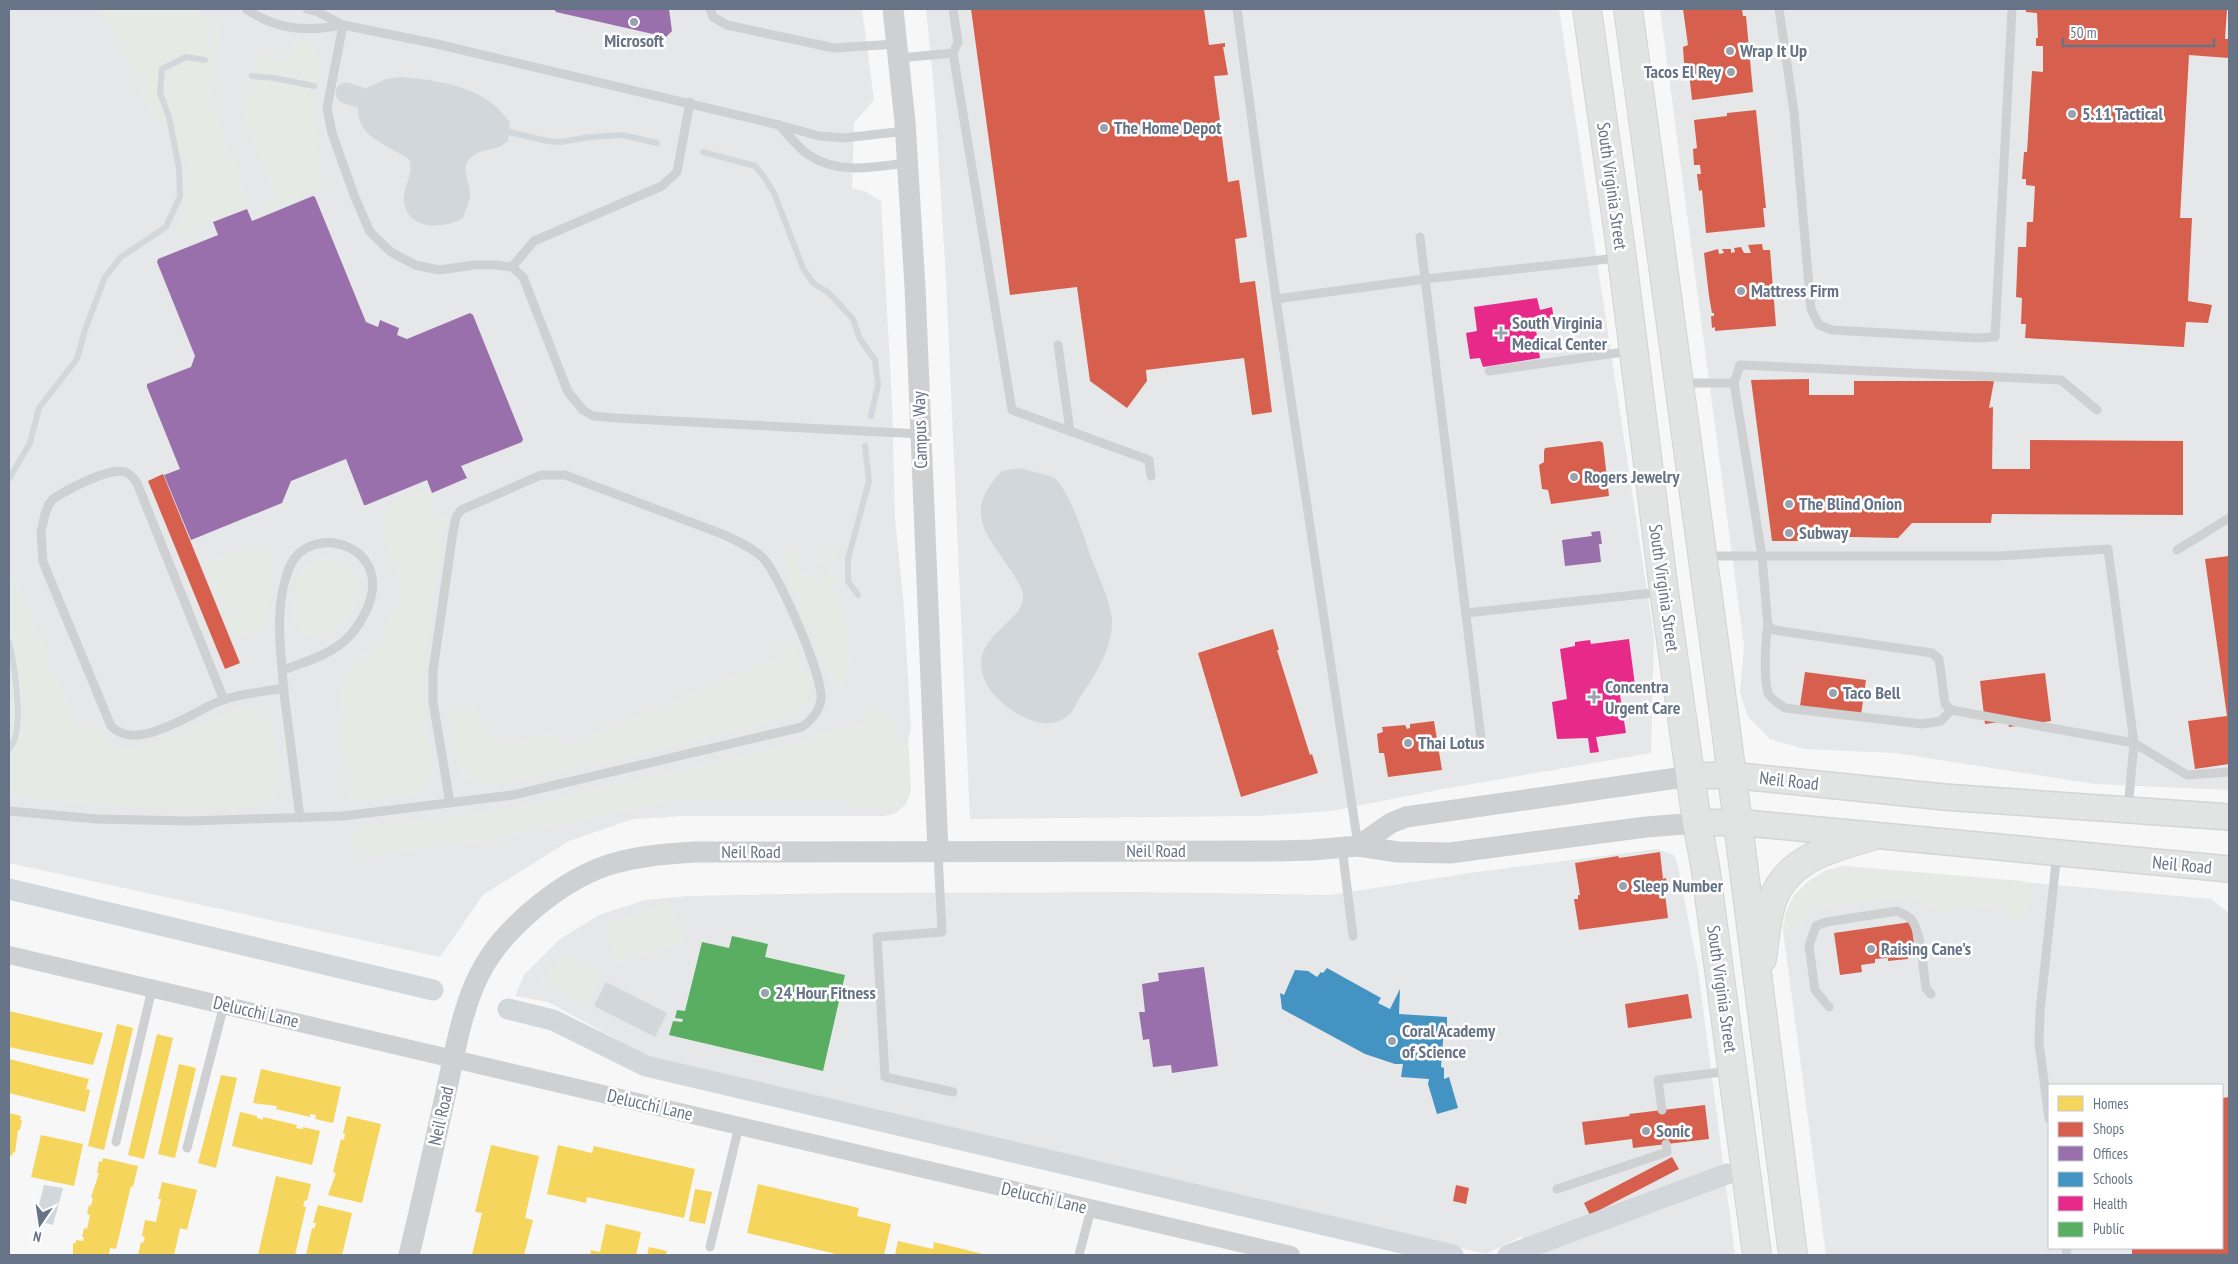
<svg xmlns="http://www.w3.org/2000/svg" width="2238" height="1264" viewBox="0 0 2238 1264" font-family="'PT Sans Narrow',sans-serif">
  <style>
    .built { fill: #e6e7e8; fill-rule: evenodd }
    .green { fill: #e6eae5 }
    .water { fill: #d1d7db }
    .homes { fill: #f6d55c }
    .shops { fill: #d6604d }
    .offices { fill: #9970ab }
    .schools { fill: #4393c3 }
    .health { fill: #e7298a }
    .public { fill: #5aae61 }
    .lines { fill: none; stroke-linecap: round; stroke-linejoin: round }
    .stream { stroke: #d1d7db; stroke-width: 6 }
    .canal { stroke: #d1d7db; stroke-width: 21 }
    .secondary-casing { stroke: #d4d5d6; stroke-width: 28 }
    .primary-casing { stroke: #d3d3d5; stroke-width: 30 }
    .service { stroke: #cfd0d2; stroke-width: 9 }
    .minor { stroke: #cfd0d2; stroke-width: 18 }
    .tertiary { stroke: #cfd0d2; stroke-width: 21 }
    .secondary { stroke: #e2e3e3; stroke-width: 25 }
    .primary { stroke: #e2e3e3; stroke-width: 28 }
    .poi-dot { fill: #99a2ae; stroke: #fff; stroke-width: 2 }
    .labels { text-anchor: middle; stroke-width: 5; stroke-linejoin: round; paint-order: stroke }
    .poi-label { font-size: 18px; font-weight: bold; fill: #677487; stroke: #fff; text-anchor: start }
    .street-label { font-size: 18px; fill: #677487; stroke: #fff }
  </style>
  <rect width="100%" height="100%" fill="#f7f7f7"/>
  <g class="built">
    <polygon points="9,9 862,9 874,100 854,123 852,188 864,191 881,201 892,402 895,518 904,608 911,730 908,740 911,790 906,804 896,813 884,816 685,816 633,819 569,841 483,895 440,957 9,863"/>
    <polygon points="926,9 1559,9 1654,637 1651,753 1443,789 1331,811 1258,816 970,819 946,279 935,100"/>
    <polygon points="1660,9 2229,9 2229,790 2095,784 1895,753 1804,749 1770,739 1748,717 1740,693 1744,646"/>
    <polygon points="1657,849 1674,855 1677,862 1698,969 1735,1255 1525,1255 1522,1236 1486,1254 645,1055 548,1002 515,996 524,975 560,939 599,915 645,900 688,896 849,893 1135,892 1330,895 1476,872"/>
    <path d="M1845,866L2211,899L2229,913V1255H1826L1783,930L1786,912L1794,895L1809,881L1826,870ZM2049,1085H2222V1248H2049Z"/>
  </g>
  <g class="green">
    <polygon points="98,9 196,9 217,24 220,35 210,99 221,131 250,205 173,239 184,215 189,163 150,108 108,21"/>
    <polygon points="295,37 307,41 320,61 313,97 313,118 317,142 312,144 330,186 268,212 264,203 277,196 244,117 260,54 288,61"/>
    <polygon points="427,490 433,497 428,509 445,518 420,688 433,771 422,790 408,796 349,801 340,693 355,658 379,645 403,587 382,529 392,503"/>
    <polygon points="255,544 272,558 273,564 263,630 233,637 204,564"/>
    <polygon points="828,550 835,554 834,580 846,640 853,653 842,689 835,688 781,557 788,551 802,551 795,569 824,585 831,570 816,562"/>
    <path d="M326,558C395,569 336,663 301,630C294,624 292,618 293,610C294,584 298,563 326,558Z"/>
    <path d="M9,576H13L78,729L95,723C107,742 109,749 133,750L242,708C252,707 266,710 271,721C274,727 274,736 275,743C278,762 288,795 263,804C248,810 229,807 213,808C145,809 77,804 9,795Z"/>
    <path d="M784,637C791,643 795,652 799,660C812,684 816,700 790,717L610,761L494,785C479,784 469,782 459,770L450,719L452,711C460,707 466,703 475,706C479,713 479,721 483,728C486,734 492,738 497,742C519,755 535,730 553,734L561,748L782,657L778,646L779,639Z"/>
    <path d="M874,703L898,727L896,736L901,743L907,745C908,769 915,793 896,811L889,807H856L843,800H673L489,840L355,857L353,835L360,833V828L491,812L561,798L796,744L820,734L861,726Z"/>
    <path d="M1845,866L2022,881C2033,889 2028,904 2027,916L2007,920L2005,904L1938,912L1925,901L1913,897L1841,903L1811,912L1800,928L1783,930C1789,893 1808,874 1845,866Z"/>
    <polygon points="671,902 684,941 618,963 604,925"/>
    <polygon points="565,952 603,971 586,1004 539,981"/>
  </g>
  <g class="water">
    <path d="M401,77C441,81 486,86 510,123L508,141C494,153 484,147 473,156C457,167 471,180 470,195C469,203 465,211 463,218C444,229 408,231 404,202C402,187 415,174 409,159C379,140 350,136 360,91L386,79Z"/>
    <path d="M1021,468C1030,472 1047,474 1054,478C1068,488 1084,535 1089,552C1096,572 1113,604 1112,624C1111,652 1094,676 1079,699C1076,704 1072,714 1066,717C1041,736 1000,707 987,685C960,633 1037,622 1021,588C999,542 954,520 1002,471Z"/>
    <polygon points="606,982 667,1013 655,1037 594,1006"/>
    <polygon points="44,1185 63,1188 53,1225 35,1220"/>
  </g>
  <g class="homes">
    <polygon points="9,1011 103,1033 93,1065 9,1047"/>
    <polygon points="117,1024 133,1028 104,1150 88,1146"/>
    <polygon points="157,1034 173,1038 144,1159 128,1155"/>
    <polygon points="9,1059 89,1079 86,1089 90,1090 85,1112 9,1093"/>
    <polygon points="179,1064 196,1068 175,1158 158,1154"/>
    <polygon points="261,1069 341,1087 333,1123 315,1119 316,1115 310,1114 310,1117 276,1109 277,1106 253,1103"/>
    <polygon points="221,1075 237,1078 216,1168 198,1163"/>
    <polygon points="240,1112 257,1116 257,1118 263,1120 263,1117 297,1125 296,1128 303,1129 303,1127 320,1131 312,1165 232,1146"/>
    <polygon points="9,1113 21,1116 20,1120 22,1120 20,1130 18,1130 15,1153 13,1152 12,1156 9,1155"/>
    <polygon points="347,1116 381,1124 362,1203 328,1195 336,1173 333,1172 341,1139 344,1140 345,1134 343,1133"/>
    <polygon points="41,1135 83,1144 74,1186 31,1177"/>
    <polygon points="491,1145 539,1156 525,1218 533,1220 524,1255 472,1255 482,1213 475,1212"/>
    <polygon points="558,1145 592,1153 594,1146 695,1169 684,1218 587,1197 586,1203 547,1194"/>
    <polygon points="103,1158 138,1166 133,1187 131,1186 116,1249 110,1248 109,1255 73,1255 73,1243 76,1243 76,1240 83,1241 84,1237 82,1237 84,1228 87,1229 90,1215 87,1214 89,1205 91,1206 93,1198 91,1197 99,1173 97,1173 99,1161 102,1162"/>
    <polygon points="276,1176 311,1184 307,1201 305,1200 303,1206 306,1207 295,1255 258,1255"/>
    <polygon points="162,1182 197,1190 187,1230 180,1228 174,1255 138,1255 141,1242 143,1243 145,1237 142,1236 145,1220 156,1222 161,1199 158,1199"/>
    <polygon points="758,1184 859,1208 857,1216 891,1224 884,1255 840,1255 747,1233"/>
    <polygon points="695,1189 712,1192 705,1224 689,1221"/>
    <polygon points="318,1205 352,1213 342,1255 306,1255 312,1228 314,1229 316,1223 313,1223"/>
    <polygon points="606,1224 641,1232 636,1255 590,1255 591,1250 600,1252"/>
    <polygon points="898,1241 933,1249 934,1242 987,1255 895,1255"/>
    <polygon points="649,1247 667,1251 666,1255 647,1255"/>
  </g>
  <g class="shops">
    <polygon points="971,9 1204,9 1209,45 1225,43 1225,47 1223,47 1228,75 1214,76 1228,182 1239,180 1247,237 1235,239 1240,283 1255,281 1272,412 1252,415 1244,358 1146,370 1147,381 1127,408 1090,381 1077,287 1010,295"/>
    <polygon points="1683,9 1742,9 1743,16 1746,16 1753,92 1692,100 1688,63 1684,63 1683,47 1688,45"/>
    <polygon points="2026,9 2227,9 2225,39 2229,39 2229,58 2189,55 2180,218 2192,218 2188,301 2212,305 2208,323 2186,322 2184,347 2025,338 2026,324 2021,324 2022,298 2016,297 2018,247 2026,247 2027,222 2033,222 2035,186 2026,185 2026,179 2022,179 2024,152 2027,152 2032,71 2043,72 2043,46 2036,46 2036,38 2038,38 2037,13 2026,12"/>
    <polygon points="1756,110 1766,208 1763,208 1765,227 1706,233 1702,190 1699,191 1697,174 1701,174 1700,165 1694,165 1693,149 1697,148 1694,120 1727,116 1727,113"/>
    <polygon points="1762,244 1763,250 1770,250 1776,326 1715,331 1715,327 1712,328 1711,316 1714,316 1714,313 1712,313 1709,296 1704,253 1718,249 1719,254 1724,253 1722,249 1731,249 1731,253 1735,252 1734,248 1741,247 1744,253 1751,253 1748,245"/>
    <polygon points="1809,379 1809,395 1854,395 1854,381 1994,381 1989,408 1993,407 1992,469 2030,469 2030,440 2183,441 2183,515 1992,514 1991,523 1912,523 1898,538 1808,536 1808,541 1772,541 1751,380"/>
    <polygon points="1600,441 1603,443 1609,496 1551,504 1548,490 1542,489 1539,465 1544,462 1544,451 1545,448"/>
    <polygon points="163,474 240,663 225,669 148,481"/>
    <polygon points="2229,556 2229,764 2195,769 2188,721 2227,716 2205,559"/>
    <polygon points="1273,629 1279,650 1277,650 1310,755 1312,754 1318,773 1241,797 1198,653"/>
    <polygon points="1805,672 1866,680 1861,715 1800,706"/>
    <polygon points="2045,673 2051,721 2009,727 2008,721 1985,724 1980,681"/>
    <polygon points="1434,721 1442,770 1388,777 1384,753 1379,753 1377,734 1383,732 1382,727 1405,725 1407,729 1410,728 1410,724"/>
    <polygon points="1660,852 1663,879 1666,878 1668,894 1665,894 1668,918 1579,930 1574,899 1578,899 1578,895 1580,895 1575,863 1618,856 1619,858"/>
    <polygon points="1911,922 1914,943 1906,944 1908,959 1888,961 1888,958 1875,959 1875,963 1861,965 1862,972 1840,975 1834,933"/>
    <polygon points="1688,994 1692,1018 1628,1028 1625,1004"/>
    <polygon points="2229,1097 2229,1255 2132,1255 2132,1248 2222,1248 2222,1098"/>
    <polygon points="1705,1105 1709,1139 1633,1148 1632,1139 1585,1145 1582,1122 1630,1116 1629,1114"/>
    <polygon points="1672,1157 1679,1169 1590,1215 1584,1203"/>
    <polygon points="1456,1185 1469,1188 1466,1204 1453,1201"/>
  </g>
  <g class="offices">
    <polygon points="554,9 669,9 672,31 666,37 556,12"/>
    <polygon points="313,196 315,197 366,322 378,327 380,320 399,328 397,335 407,339 470,313 473,315 523,439 522,442 461,466 467,478 432,493 427,480 366,505 364,505 346,459 291,481 282,503 191,540 164,475 180,469 147,387 147,384 191,367 195,356 157,262 158,259 218,235 213,222 247,209 252,221"/>
    <polygon points="1600,531 1602,544 1599,544 1601,562 1565,566 1562,540 1592,536 1591,532"/>
    <polygon points="1204,967 1218,1066 1172,1073 1171,1065 1153,1067 1149,1039 1143,1040 1139,1012 1145,1012 1142,984 1159,981 1158,973"/>
  </g>
  <polygon class="schools" points="1327,968 1381,998 1378,1003 1390,1009 1400,989 1399,1014 1447,1017 1447,1028 1444,1028 1441,1067 1444,1068 1444,1079 1449,1077 1458,1108 1437,1114 1428,1084 1429,1079 1401,1077 1403,1064 1395,1064 1365,1054 1282,1009 1280,993 1284,995 1295,970 1308,971 1317,977 1321,972 1323,973"/>
  <g class="health">
    <polygon points="1537,298 1540,310 1552,307 1554,319 1544,321 1541,320 1540,322 1535,323 1540,358 1483,367 1480,358 1470,359 1466,333 1477,331 1474,307"/>
    <polygon points="1629,639 1636,693 1620,695 1626,733 1596,737 1599,752 1590,753 1588,738 1557,739 1552,702 1567,699 1560,649 1575,646 1575,642 1590,640 1591,644"/>
  </g>
  <polygon class="public" points="732,936 768,944 765,957 845,975 823,1071 669,1035 673,1021 682,1022 683,1019 675,1018 677,1010 685,1011 702,942 729,948"/>
  <g class="lines">
    <g class="stream">
      <polyline points="252,76 274,78 314,86"/>
      <polyline points="509,132 547,141 561,142 589,137 622,135 657,143"/>
      <polyline points="703,152 755,166 764,177 774,193 803,268 813,283 829,293 853,319 860,339 875,360 878,385 871,416"/>
      <polyline points="9,479 30,443 39,408 77,359 86,327 105,277 121,257 166,227 180,196 179,168 169,117 160,93 162,69 186,57 205,60"/>
      <polyline points="858,595 848,581 848,559 869,481 865,446"/>
      <path d="M9,642C14,664 26,733 9,749"/>
    </g>
    <g class="canal">
      <polyline points="346,93 359,97"/>
      <polyline points="9,889 433,990"/>
      <polyline points="508,1009 553,1020 646,1066 1453,1255"/>
      <polyline points="1508,1255 1727,1174"/>
    </g>
    <g class="secondary-casing">
      <g id="secondary">
        <polyline points="1691,776 1730,775 1944,797 2229,817"/>
        <polyline points="1697,823 1736,822 2229,869"/>
      </g>
    </g>
    <g class="primary-casing">
      <g id="primary">
        <polyline points="1587,9 1622,258 1664,591 1697,823 1705,865 1757,1255"/>
        <polyline points="1628,9 1725,722 1793,1255"/>
        <path d="M1762,959C1765,940 1766,917 1773,899C1789,857 1833,848 1872,836"/>
      </g>
    </g>
    <g class="service">
      <path d="M246,9C277,30 306,32 343,25"/>
      <polyline points="307,9 316,11 343,25 437,44 779,125"/>
      <polyline points="710,9 713,17 727,25 834,48 896,44"/>
      <polyline points="1237,9 1276,299 1358,845"/>
      <polyline points="1779,9 1794,112 1811,309 1819,325 1832,330 1977,338 1995,337 2012,9"/>
      <polyline points="343,25 327,108 332,133 354,195 370,232 391,252 415,265 439,270 474,265 496,265 512,267 523,277 568,392 583,410 593,416 615,418 921,434"/>
      <polyline points="953,53 1012,410 1149,460 1151,476"/>
      <polyline points="899,58 953,53 958,42 953,9"/>
      <path d="M905,131L844,138L819,136L779,125C789,135 798,148 809,155C838,175 874,167 907,163"/>
      <polyline points="1420,237 1481,738"/>
      <polyline points="512,267 534,241 662,186 677,172 690,102"/>
      <polyline points="1276,299 1425,279 1618,258"/>
      <polyline points="1058,345 1070,431"/>
      <polyline points="1489,371 1631,351"/>
      <polyline points="1681,383 1734,383 1762,556 1768,626 1774,630 1932,653 1939,659 1945,704 1951,710 2134,743 2187,775 2229,772"/>
      <polyline points="1734,383 1740,365 2061,380 2097,410"/>
      <polyline points="2177,550 2229,518"/>
      <polyline points="1706,556 1998,556 2108,549 2134,743 2128,809"/>
      <polyline points="1466,613 1662,592"/>
      <path d="M1768,626C1765,639 1764,681 1768,693C1771,700 1780,704 1785,708L1922,724L1941,721L1951,710"/>
      <path d="M283,670C301,663 321,658 338,646C351,637 360,624 366,611C397,546 311,520 290,566C273,605 281,652 284,693L300,818"/>
      <path d="M224,700L137,483C134,479 131,474 125,472C109,467 69,489 54,498L49,504L45,514L41,532L43,562L111,726C138,754 194,710 223,700C242,693 264,692 284,688"/>
      <path d="M9,811L97,819L190,821L343,816L513,795L802,727C811,721 819,711 821,700C824,678 780,577 764,559C754,548 738,542 725,535L565,475H541L461,510L456,517L453,532L433,671V702L450,803"/>
      <polyline points="1342,847 1353,936"/>
      <polyline points="938,853 942,932 877,937 885,1077 953,1092"/>
      <path d="M1829,1007L1815,990L1809,946L1816,926L1826,922L1897,911C1903,914 1910,916 1913,922C1922,937 1923,970 1926,988L1931,994"/>
      <polyline points="1662,1110 1658,1080 1730,1071"/>
      <polyline points="2049,1119 2039,1043 2040,1011 2057,853"/>
      <polyline points="116,1142 152,989"/>
      <polyline points="187,1148 224,1005"/>
      <polyline points="1557,1189 1667,1152 1666,1144"/>
      <polyline points="710,1247 739,1126"/>
      <polyline points="2066,1248 2067,1255"/>
      <polyline points="1079,1255 1091,1209"/>
    </g>
    <polyline class="minor" points="9,955 1291,1255"/>
    <g class="tertiary">
      <polyline points="893,9 905,122 915,287 938,852"/>
      <polyline points="1358,846 1391,823 1406,817 1691,776"/>
      <path d="M409,1255C422,1201 434,1147 446,1092C454,1057 460,1019 474,986C487,955 504,936 528,914C584,865 622,856 695,852L1276,851L1312,850L1358,846L1398,852L1450,853L1646,827L1697,823"/>
    </g>
    <use href="#secondary" class="secondary"/>
    <use href="#primary" class="primary"/>
  </g>
  <g class="poi-dot">
    <circle cx="634" cy="22" r="5"/>
    <circle cx="1730" cy="51" r="5"/>
    <circle cx="1731" cy="72" r="5"/>
    <circle cx="2072" cy="114" r="5"/>
    <circle cx="1104" cy="128" r="5"/>
    <circle cx="1741" cy="291" r="5"/>
    <path d="M1498.5 325.5h5v5h5v5h-5v5h-5v-5h-5v-5h5z"/>
    <circle cx="1574" cy="477" r="5"/>
    <circle cx="1789" cy="504" r="5"/>
    <circle cx="1789" cy="533" r="5"/>
    <circle cx="1833" cy="693" r="5"/>
    <path d="M1591.5 689.5h5v5h5v5h-5v5h-5v-5h-5v-5h5z"/>
    <circle cx="1408" cy="743" r="5"/>
    <circle cx="1623" cy="886" r="5"/>
    <circle cx="1871" cy="949" r="5"/>
    <circle cx="765" cy="993" r="5"/>
    <circle cx="1392" cy="1041" r="5"/>
    <circle cx="1646" cy="1131" r="5"/>
  </g>
  <g class="labels">
    <g class="poi-label">
      <text x="634" y="47" text-anchor="middle">Microsoft</text>
      <text x="1740" y="57">Wrap It Up</text>
      <text x="1721" y="78" text-anchor="end">Tacos El Rey</text>
      <text x="2082" y="120">5.11 Tactical</text>
      <text x="1114" y="134">The Home Depot</text>
      <text x="1751" y="297">Mattress Firm</text>
      <text x="1512" y="329">South Virginia<tspan x="1512" dy="21">Medical Center</tspan></text>
      <text x="1584" y="483">Rogers Jewelry</text>
      <text x="1799" y="510">The Blind Onion</text>
      <text x="1799" y="539">Subway</text>
      <text x="1605" y="693">Concentra<tspan x="1605" dy="21">Urgent Care</tspan></text>
      <text x="1843" y="699">Taco Bell</text>
      <text x="1418" y="749">Thai Lotus</text>
      <text x="1633" y="892">Sleep Number</text>
      <text x="1881" y="955">Raising Cane's</text>
      <text x="775" y="999">24 Hour Fitness</text>
      <text x="1402" y="1037">Coral Academy<tspan x="1402" dy="21">of Science</tspan></text>
      <text x="1656" y="1137">Sonic</text>
    </g>
    <g class="street-label">
      <text transform="translate(1612 186) rotate(82)" y="6">South Virginia Street</text>
      <text transform="translate(920 430) rotate(-92)" y="6">Campus Way</text>
      <text transform="translate(1664 588) rotate(82)" y="6">South Virginia Street</text>
      <text transform="translate(1789 781) rotate(6)" y="6">Neil Road</text>
      <text x="1156" y="857">Neil Road</text>
      <text x="751" y="858">Neil Road</text>
      <text transform="translate(2182 865) rotate(5)" y="6">Neil Road</text>
      <text transform="translate(1722 989) rotate(82)" y="6">South Virginia Street</text>
      <text transform="translate(256 1012) rotate(13)" y="6">Delucchi Lane</text>
      <text transform="translate(650 1105) rotate(13)" y="6">Delucchi Lane</text>
      <text transform="translate(441 1116) rotate(-77)" y="6">Neil Road</text>
      <text transform="translate(1044 1198) rotate(13)" y="6">Delucchi Lane</text>
    </g>
  </g>
  <rect width="2238" height="1264" fill="none" stroke="#677487" stroke-width="20"/>
  <rect x="2048" y="1084" width="175" height="165" fill="#ffffff" stroke="#c2c7cf"/>
  <rect x="2058" y="1096" width="25" height="15" fill="#f6d55c" stroke="#c2c7cf"/>
  <text x="2093" y="1109" font-size="15" fill="#677487">Homes</text>
  <rect x="2058" y="1122" width="25" height="15" fill="#d6604d" stroke="#c2c7cf"/>
  <text x="2093" y="1134" font-size="15" fill="#677487">Shops</text>
  <rect x="2058" y="1146" width="25" height="15" fill="#9970ab" stroke="#c2c7cf"/>
  <text x="2093" y="1159" font-size="15" fill="#677487">Offices</text>
  <rect x="2058" y="1172" width="25" height="15" fill="#4393c3" stroke="#c2c7cf"/>
  <text x="2093" y="1184" font-size="15" fill="#677487">Schools</text>
  <rect x="2058" y="1196" width="25" height="15" fill="#e7298a" stroke="#c2c7cf"/>
  <text x="2093" y="1209" font-size="15" fill="#677487">Health</text>
  <rect x="2058" y="1222" width="25" height="15" fill="#5aae61" stroke="#c2c7cf"/>
  <text x="2093" y="1234" font-size="15" fill="#677487">Public</text>
  <g transform="translate(40 1224) rotate(193)" stroke="#ffffff" stroke-width="4" paint-order="stroke">
  <path d="M0-4L9 19L0 12L-9 19Z" fill="#677487"/>
  <text y="-8" font-size="14" font-weight="bold" text-anchor="middle" fill="#677487">N</text>
  </g>
  <path d="M2063 38v8h151v-8" fill="none" stroke="#677487" stroke-width="2.5"/>
  <text x="2070" y="38" font-size="15" fill="#677487" stroke="#ffffff" stroke-width="4" paint-order="stroke">50 m</text>
</svg>
